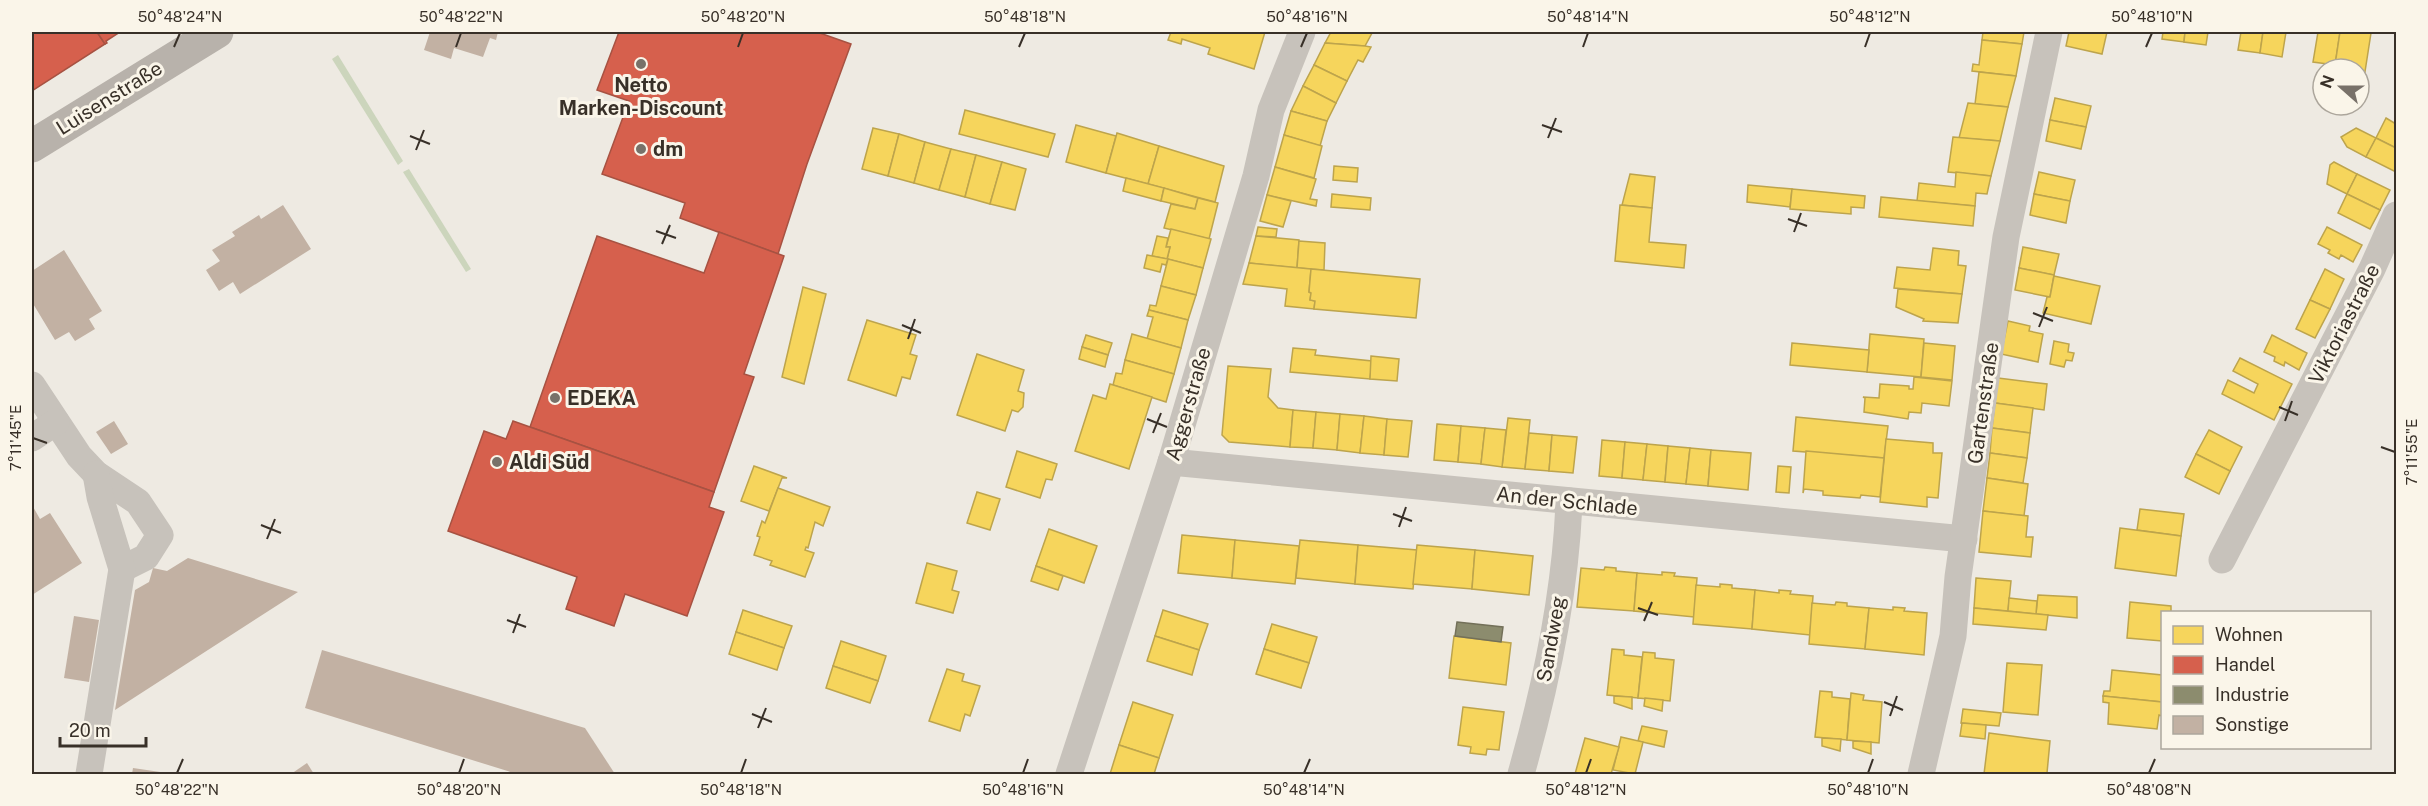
<svg xmlns="http://www.w3.org/2000/svg" width="2428" height="806" viewBox="0 0 2428 806" font-family="'Public Sans',sans-serif">
  <style>
    .green { fill: #ccd5bc }
    .homes { fill: #f6d55c; stroke: #bda44c; stroke-width: 1.5 }
    .shops { fill: #d6604d; stroke: #a75242; stroke-width: 1.5 }
    .industry { fill: #8c8c6e; stroke: #737059; stroke-width: 1.5 }
    .building { fill: #c2b1a3 }
    .lines { fill: none; stroke-linecap: round; stroke-linejoin: round }
    .minor { stroke: #c7c2bb; stroke-width: 27 }
    .secondary { stroke: #b8b2ab; stroke-width: 33 }
    .ticks { fill: none; stroke: #383028; stroke-width: 2 }
    .poi-dot { fill: #787169; stroke: #faf5e9; stroke-width: 2 }
    .labels { text-anchor: middle; stroke-width: 6; stroke-linejoin: round; paint-order: stroke }
    .poi-label { font-size: 20px; font-weight: bold; fill: #383028; stroke: #faf5e9; text-anchor: start }
    .street-label { font-size: 20px; fill: #383028; stroke: #faf5e9 }
    .neatline { fill: none; stroke: #383028; stroke-width: 2 }
    .ticks-label { font-size: 15px; text-anchor: middle; fill: #383028 }
  </style>
  <rect width="100%" height="100%" fill="#eeeae2"/>
  <g class="green">
    <polygon points="338,55 403,161 398,165 332,59"/>
    <polygon points="409,169 471,269 466,272 403,172"/>
  </g>
  <g class="homes">
    <polygon points="1171,32 1265,32 1254,69 1208,54 1210,48 1182,39 1181,44 1168,40"/>
    <polygon points="1331,32 1370,32 1372,33 1365,46 1325,43"/>
    <polygon points="1983,32 2024,32 2022,44 1982,40"/>
    <polygon points="2069,32 2107,32 2102,54 2066,46"/>
    <polygon points="2163,32 2185,32 2184,42 2162,39"/>
    <polygon points="2185,32 2208,32 2206,45 2184,42"/>
    <polygon points="2241,32 2263,32 2260,53 2238,50"/>
    <polygon points="2263,32 2286,32 2282,57 2260,53"/>
    <polygon points="2318,32 2340,32 2335,65 2313,62"/>
    <polygon points="2340,32 2371,33 2364,78 2359,78 2359,69 2335,65"/>
    <polygon points="1982,40 2022,44 2016,76 1972,71 1973,64 1979,65"/>
    <polygon points="1325,43 1365,46 1371,47 1363,62 1358,60 1347,81 1314,65"/>
    <polygon points="1314,65 1347,81 1336,103 1303,86"/>
    <polygon points="1979,72 2016,76 2008,107 1975,104"/>
    <polygon points="1303,86 1336,103 1327,121 1291,111"/>
    <polygon points="2055,98 2091,106 2086,127 2050,120"/>
    <polygon points="1968,103 2008,107 2000,141 1959,138"/>
    <polygon points="965,110 1055,134 1048,157 959,134"/>
    <polygon points="1291,111 1327,121 1320,146 1284,135"/>
    <polygon points="2386,118 2396,124 2396,148 2376,138"/>
    <polygon points="2050,120 2086,127 2081,149 2046,141"/>
    <polygon points="1076,125 1116,136 1106,173 1066,162"/>
    <polygon points="873,128 899,134 888,176 862,169"/>
    <polygon points="2356,128 2376,138 2366,157 2347,147 2341,137"/>
    <polygon points="1117,133 1159,146 1148,184 1106,173"/>
    <polygon points="899,134 925,142 914,183 888,176"/>
    <polygon points="1284,135 1322,146 1314,178 1275,167"/>
    <polygon points="1953,137 2000,141 1991,176 1948,172"/>
    <polygon points="2376,138 2396,148 2396,172 2366,157"/>
    <polygon points="925,142 951,149 939,190 914,183"/>
    <polygon points="1159,146 1224,166 1215,202 1148,184"/>
    <polygon points="951,149 976,155 965,197 939,190"/>
    <polygon points="976,155 1002,162 990,204 965,197"/>
    <polygon points="1002,162 1026,169 1015,210 990,204"/>
    <polygon points="2334,162 2357,174 2347,194 2327,184 2330,165"/>
    <polygon points="1334,166 1358,168 1357,182 1333,180"/>
    <polygon points="1275,167 1316,179 1310,199 1317,200 1316,206 1267,195"/>
    <polygon points="1956,172 1991,176 1987,194 1976,193 1975,206 1917,201 1919,183 1955,187"/>
    <polygon points="2039,172 2075,180 2070,201 2034,194"/>
    <polygon points="1630,174 1655,177 1652,208 1622,205"/>
    <polygon points="2357,174 2390,190 2380,210 2347,194"/>
    <polygon points="1126,178 1164,188 1161,201 1123,191"/>
    <polygon points="1748,185 1792,189 1790,207 1747,202"/>
    <polygon points="1164,188 1198,198 1195,209 1161,201"/>
    <polygon points="1792,189 1865,196 1864,208 1851,207 1851,214 1790,209"/>
    <polygon points="1332,194 1371,198 1370,210 1331,207"/>
    <polygon points="2034,194 2070,201 2066,223 2030,215"/>
    <polygon points="2347,194 2380,210 2370,229 2338,213"/>
    <polygon points="1267,195 1291,201 1283,227 1260,221"/>
    <polygon points="1881,197 1975,206 1973,226 1879,217"/>
    <polygon points="1198,198 1218,203 1209,239 1164,228 1171,204 1195,209"/>
    <polygon points="1620,205 1652,208 1649,242 1686,245 1684,268 1615,261"/>
    <polygon points="1258,227 1277,229 1276,237 1256,236"/>
    <polygon points="2327,227 2362,245 2353,262 2341,255 2339,259 2328,253 2330,250 2318,244"/>
    <polygon points="1171,229 1211,239 1203,268 1167,259 1170,247 1166,247"/>
    <polygon points="1157,236 1168,238 1166,247 1170,247 1167,259 1152,256"/>
    <polygon points="1256,236 1299,240 1297,268 1249,263"/>
    <polygon points="1299,241 1325,243 1324,270 1297,268"/>
    <polygon points="2023,247 2059,254 2054,275 2019,268"/>
    <polygon points="1933,248 1959,251 1958,265 1966,266 1962,294 1894,288 1897,267 1930,270"/>
    <polygon points="1147,255 1168,259 1166,265 1162,264 1160,272 1144,268"/>
    <polygon points="1168,259 1203,268 1196,295 1161,286"/>
    <polygon points="1249,263 1311,269 1309,292 1311,293 1310,300 1315,301 1314,309 1285,306 1287,289 1243,284"/>
    <polygon points="2019,268 2054,275 2050,297 2015,290"/>
    <polygon points="1311,269 1420,279 1416,318 1314,309 1315,301 1310,300 1311,293 1309,292"/>
    <polygon points="2325,269 2344,279 2330,309 2310,300"/>
    <polygon points="2054,276 2100,286 2091,324 2043,313 2047,297 2050,297"/>
    <polygon points="1161,286 1196,295 1188,320 1149,310 1150,305 1156,306"/>
    <polygon points="803,287 826,294 804,384 782,377"/>
    <polygon points="1898,289 1962,294 1958,323 1923,321 1924,319 1896,307"/>
    <polygon points="2310,300 2330,309 2315,338 2296,329"/>
    <polygon points="1149,310 1188,320 1181,348 1147,339 1153,317 1147,316"/>
    <polygon points="867,320 916,335 910,354 917,356 910,379 902,377 896,396 848,380"/>
    <polygon points="2008,321 2030,326 2029,331 2043,334 2038,362 2001,354"/>
    <polygon points="1132,334 1181,348 1174,374 1125,360"/>
    <polygon points="1870,334 1924,339 1921,377 1867,372"/>
    <polygon points="1086,335 1112,343 1108,355 1082,347"/>
    <polygon points="2272,335 2307,353 2299,370 2285,362 2284,366 2274,361 2275,357 2264,352"/>
    <polygon points="2054,341 2069,344 2068,352 2074,353 2072,361 2066,360 2064,367 2050,364"/>
    <polygon points="1792,343 1869,350 1867,372 1790,365"/>
    <polygon points="1924,343 1955,346 1952,380 1921,377"/>
    <polygon points="1082,347 1108,355 1105,367 1079,359"/>
    <polygon points="1293,348 1316,350 1315,355 1372,361 1370,379 1290,372"/>
    <polygon points="977,354 1024,370 1018,391 1024,393 1023,407 1018,412 1012,410 1005,431 957,415"/>
    <polygon points="1371,356 1399,359 1397,381 1370,379"/>
    <polygon points="2240,358 2292,384 2274,420 2222,394 2228,380 2254,393 2258,384 2233,371"/>
    <polygon points="1125,360 1174,374 1166,402 1113,385 1116,373 1122,374"/>
    <polygon points="1228,366 1271,369 1268,397 1278,408 1293,410 1290,447 1229,442 1222,435"/>
    <polygon points="1914,377 1952,381 1949,406 1922,403 1921,413 1909,412 1908,419 1864,412 1865,398 1863,397 1879,398 1880,384 1909,386 1909,389 1913,389"/>
    <polygon points="1998,378 2047,384 2044,410 1995,403"/>
    <polygon points="1110,384 1152,397 1129,469 1075,451 1093,395 1106,399"/>
    <polygon points="1995,403 2033,408 2030,433 1992,428"/>
    <polygon points="1293,410 1316,412 1313,448 1290,447"/>
    <polygon points="1316,412 1340,414 1337,450 1313,448"/>
    <polygon points="1340,414 1364,416 1360,453 1337,450"/>
    <polygon points="1364,416 1387,419 1384,455 1360,453"/>
    <polygon points="1796,417 1888,426 1884,458 1793,451"/>
    <polygon points="1508,418 1530,420 1525,469 1502,467"/>
    <polygon points="1387,419 1412,421 1408,457 1384,455"/>
    <polygon points="1437,424 1461,426 1458,462 1434,460"/>
    <polygon points="1461,426 1485,428 1481,464 1458,462"/>
    <polygon points="1485,428 1506,430 1502,467 1481,464"/>
    <polygon points="1992,428 2030,433 2027,458 1990,453"/>
    <polygon points="2209,430 2242,447 2230,471 2196,454"/>
    <polygon points="1529,433 1552,435 1549,471 1525,469"/>
    <polygon points="1552,435 1577,437 1573,473 1549,471"/>
    <polygon points="1886,439 1933,443 1933,453 1942,453 1938,498 1927,497 1927,507 1880,502"/>
    <polygon points="1602,440 1625,442 1622,478 1599,476"/>
    <polygon points="1625,442 1647,444 1643,480 1622,478"/>
    <polygon points="1647,444 1668,446 1665,482 1643,480"/>
    <polygon points="1668,446 1690,448 1686,484 1665,482"/>
    <polygon points="1690,448 1711,450 1708,486 1686,484"/>
    <polygon points="1711,450 1751,453 1748,490 1708,486"/>
    <polygon points="1017,451 1057,464 1052,480 1046,479 1040,498 1006,487"/>
    <polygon points="1806,451 1884,458 1880,497 1861,495 1860,498 1823,495 1823,491 1804,489 1803,493"/>
    <polygon points="1990,453 2027,458 2023,483 1987,478"/>
    <polygon points="2196,454 2230,471 2219,494 2185,477"/>
    <polygon points="754,466 787,478 782,478 769,511 741,501"/>
    <polygon points="1778,466 1791,467 1789,493 1776,492"/>
    <polygon points="1987,478 2028,484 2024,516 1983,511"/>
    <polygon points="778,488 830,507 823,526 815,522 808,548 806,547 805,550 814,553 805,577 770,565 772,561 754,555 760,537 757,536 762,521 765,523"/>
    <polygon points="977,492 1000,499 990,530 967,523"/>
    <polygon points="2140,509 2184,514 2181,536 2137,530"/>
    <polygon points="1983,511 2028,516 2026,537 2033,537 2031,557 1979,552"/>
    <polygon points="2120,528 2181,536 2176,576 2115,568"/>
    <polygon points="1049,529 1097,546 1084,583 1036,566"/>
    <polygon points="1182,535 1235,540 1232,578 1178,573"/>
    <polygon points="1235,540 1299,546 1295,584 1232,578"/>
    <polygon points="1300,540 1358,545 1355,584 1296,578"/>
    <polygon points="1358,545 1417,550 1413,589 1355,584"/>
    <polygon points="1417,545 1475,550 1472,589 1413,584"/>
    <polygon points="1475,550 1533,556 1529,595 1472,589"/>
    <polygon points="927,563 957,571 952,590 959,592 953,613 916,603"/>
    <polygon points="1036,566 1063,576 1058,590 1031,581"/>
    <polygon points="1605,567 1616,568 1616,571 1637,573 1634,611 1577,607 1581,568 1604,570"/>
    <polygon points="1662,572 1675,573 1674,576 1697,578 1694,617 1634,611 1637,573 1662,575"/>
    <polygon points="1976,578 2011,581 2008,611 1974,608"/>
    <polygon points="1720,584 1732,585 1732,588 1755,590 1752,629 1693,624 1696,585 1720,587"/>
    <polygon points="1755,590 1779,593 1779,590 1791,591 1790,594 1813,596 1810,635 1752,629"/>
    <polygon points="2038,595 2077,597 2077,618 2036,614"/>
    <polygon points="2009,598 2037,601 2036,614 2008,611"/>
    <polygon points="1836,602 1847,603 1847,606 1869,608 1865,649 1809,644 1812,603 1835,605"/>
    <polygon points="2130,602 2171,606 2171,612 2162,612 2162,641 2127,638"/>
    <polygon points="1893,607 1905,608 1904,611 1927,613 1924,655 1865,649 1869,608 1893,610"/>
    <polygon points="1974,608 2048,615 2046,630 1973,624"/>
    <polygon points="743,610 792,626 784,648 736,632"/>
    <polygon points="1163,610 1208,624 1199,650 1155,636"/>
    <polygon points="1272,624 1317,637 1309,663 1264,649"/>
    <polygon points="736,632 784,648 777,670 729,654"/>
    <polygon points="1155,636 1199,650 1192,675 1147,661"/>
    <polygon points="1454,636 1511,643 1506,685 1449,678"/>
    <polygon points="841,641 886,656 878,681 833,666"/>
    <polygon points="1264,649 1309,663 1301,688 1256,674"/>
    <polygon points="1612,649 1624,650 1624,655 1642,657 1638,698 1607,695"/>
    <polygon points="1643,652 1655,653 1655,658 1674,660 1670,701 1638,698"/>
    <polygon points="2007,663 2042,665 2038,715 2003,712"/>
    <polygon points="833,666 878,681 870,703 826,688"/>
    <polygon points="947,669 964,674 962,681 980,686 970,716 965,714 960,731 929,721"/>
    <polygon points="2112,670 2162,675 2162,702 2103,696 2104,691 2110,691"/>
    <polygon points="1820,691 1832,692 1832,697 1850,699 1847,740 1815,737"/>
    <polygon points="1851,693 1864,695 1863,700 1882,702 1879,743 1847,740"/>
    <polygon points="1614,696 1632,697 1632,709 1614,703"/>
    <polygon points="2103,696 2162,702 2162,716 2159,715 2157,729 2108,724 2109,703 2103,702"/>
    <polygon points="1645,698 1663,700 1662,711 1644,706"/>
    <polygon points="1133,702 1173,715 1159,758 1119,745"/>
    <polygon points="1463,707 1504,712 1499,750 1487,749 1486,755 1470,753 1471,747 1458,745"/>
    <polygon points="1963,709 2001,713 1999,726 1961,723"/>
    <polygon points="1962,723 1986,725 1985,739 1960,736"/>
    <polygon points="1642,726 1667,731 1664,747 1638,741"/>
    <polygon points="1989,733 2050,741 2047,773 1984,774"/>
    <polygon points="1621,737 1643,742 1635,774 1613,770"/>
    <polygon points="1585,738 1619,747 1611,774 1575,774"/>
    <polygon points="1822,738 1841,739 1840,751 1822,746"/>
    <polygon points="1853,741 1871,742 1871,754 1853,748"/>
    <polygon points="1119,745 1159,758 1154,774 1110,774"/>
  </g>
  <g class="shops">
    <polygon points="32,32 97,32 105,44 32,91"/>
    <polygon points="97,32 120,32 106,41 107,43 105,44"/>
    <polygon points="619,32 817,32 851,44 807,164 778,254 680,218 685,203 602,174 629,101 597,90"/>
    <polygon points="719,232 784,256 744,374 754,377 714,492 530,427 597,236 704,273"/>
    <polygon points="513,421 714,492 709,507 724,512 687,616 625,594 614,626 566,609 577,577 448,531 484,431 506,439"/>
  </g>
  <polygon class="industry" points="1457,622 1503,627 1501,642 1455,636"/>
  <g class="building">
    <polygon points="430,32 498,32 496,40 490,38 483,57 454,48 451,59 424,50"/>
    <polygon points="283,205 311,249 240,294 233,282 219,291 206,270 220,261 212,250 235,236 232,232 259,215 261,219"/>
    <polygon points="64,250 102,311 89,319 95,329 75,341 69,332 55,340 32,302 32,271"/>
    <polygon points="114,421 128,444 111,454 96,432"/>
    <polygon points="32,505 40,519 50,513 82,563 32,595"/>
    <polygon points="188,558 298,592 115,710 135,590 149,582 153,568 167,571"/>
    <polygon points="74,616 99,620 89,682 64,678"/>
    <polygon points="322,650 585,728 615,774 517,774 305,708"/>
    <polygon points="307,763 314,774 291,774"/>
    <polygon points="133,768 167,773 167,774 132,774"/>
  </g>
  <g class="lines">
    <g class="minor">
      <polyline points="32,385 79,456 96,474 138,502 160,535 146,557 122,569"/>
      <polyline points="32,438 56,422"/>
      <polyline points="1171,462 1964,539"/>
      <polyline points="2222,560 2372,269 2396,215"/>
      <polyline points="89,774 122,569 100,497 96,474"/>
      <polyline points="1069,774 1171,462 1256,176 1271,110 1302,32"/>
      <path d="M1521,774C1545,689 1566,589 1569,501"/>
      <polyline points="1921,774 1953,636 1958,577 2006,237 2049,32"/>
    </g>
    <polyline class="secondary" points="32,146 217,32"/>
  </g>
  <path class="ticks" d="M174,47L180,33M456,47L461,33M738,47L743,33M1019,47L1025,33M1301,47L1307,33M1583,47L1588,33M1865,47L1870,33M2146,47L2152,33M1542,125L1562,132M410,136L430,144M1548,138L1556,118M416,150L424,130M1788,219L1807,226M656,231L676,238M1794,232L1801,213M662,244L670,225M2033,313L2053,321M902,325L921,333M2039,327L2047,307M908,339L915,319M2279,407L2298,415M1147,419L1167,427M2285,421L2292,401M1153,433L1161,413M33,438L47,443M2381,447L2395,452M1393,514L1412,521M261,525L281,533M1399,527L1406,507M267,539L275,519M1638,608L1658,615M507,620L526,627M1644,621L1652,602M513,633L520,614M1884,702L1903,710M752,714L772,722M1890,716L1897,696M758,728L766,708M177,773L183,759M459,773L464,759M741,773L746,759M1023,773L1028,759M1304,773L1310,759M1586,773L1591,759M1868,773L1873,759M2149,773L2155,759"/>
  <g class="poi-dot">
    <circle cx="641" cy="64" r="6"/>
    <circle cx="641" cy="149" r="6"/>
    <circle cx="555" cy="398" r="6"/>
    <circle cx="497" cy="462" r="6"/>
  </g>
  <g class="labels">
    <g class="poi-label">
      <text x="641" y="92" text-anchor="middle">Netto<tspan x="641" dy="23">Marken-Discount</tspan></text>
      <text x="653" y="156">dm</text>
      <text x="567" y="405">EDEKA</text>
      <text x="509" y="469">Aldi Süd</text>
    </g>
    <g class="street-label">
      <text transform="translate(109 98) rotate(-32)" y="7">Luisenstraße</text>
      <text transform="translate(2344 324) rotate(-63)" y="7">Viktoriastraße</text>
      <text transform="translate(1983 403) rotate(-82)" y="7">Gartenstraße</text>
      <text transform="translate(1188 404) rotate(-74)" y="7">Aggerstraße</text>
      <text transform="translate(1567 501) rotate(6)" y="7">An der Schlade</text>
      <text transform="translate(1551 639) rotate(-80)" y="7">Sandweg</text>
    </g>
  </g>
  <rect width="2428" height="806" fill="none" stroke="#faf5e9" stroke-width="66"/>
  <rect x="2161" y="611" width="210" height="138" fill="#faf5e9" stroke="#aca69c" stroke-width="1.5"/>
  <rect x="2173" y="626" width="30" height="18" fill="#f6d55c" stroke="#aca69c" stroke-width="1.5"/>
  <text x="2215" y="641" font-size="18" fill="#383028">Wohnen</text>
  <rect x="2173" y="656" width="30" height="18" fill="#d6604d" stroke="#aca69c" stroke-width="1.5"/>
  <text x="2215" y="671" font-size="18" fill="#383028">Handel</text>
  <rect x="2173" y="686" width="30" height="18" fill="#8c8c6e" stroke="#aca69c" stroke-width="1.5"/>
  <text x="2215" y="701" font-size="18" fill="#383028">Industrie</text>
  <rect x="2173" y="716" width="30" height="18" fill="#c2b1a3" stroke="#aca69c" stroke-width="1.5"/>
  <text x="2215" y="731" font-size="18" fill="#383028">Sonstige</text>
  <g transform="translate(2341 87) rotate(291)"><circle r="28" fill="#faf5e9" stroke="#aca69c" stroke-width="1.5"/>
  <path d="M0-4.5L10 22L0 15L-10 22Z" fill="#787169"/>
  <text y="-9" font-size="16" font-weight="bold" text-anchor="middle" fill="#383028">N</text>
  </g>
  <path d="M60 737v9h86v-9" fill="none" stroke="#383028" stroke-width="3"/>
  <text x="69" y="737" font-size="18" fill="#383028" stroke="#faf5e9" stroke-width="4.5" paint-order="stroke">20 m</text>
  <rect x="33" y="33" width="2362" height="740" class="neatline"/>
  <g class="ticks-label">
    <text x="180" y="22">50°48'24"N</text>
    <text x="461" y="22">50°48'22"N</text>
    <text x="743" y="22">50°48'20"N</text>
    <text x="1025" y="22">50°48'18"N</text>
    <text x="1307" y="22">50°48'16"N</text>
    <text x="1588" y="22">50°48'14"N</text>
    <text x="1870" y="22">50°48'12"N</text>
    <text x="2152" y="22">50°48'10"N</text>
    <text transform="translate(16 438) rotate(-90)" y="5">7°11'45"E</text>
    <text transform="translate(2412 452) rotate(-90)" y="5">7°11'55"E</text>
    <text x="177" y="795">50°48'22"N</text>
    <text x="459" y="795">50°48'20"N</text>
    <text x="741" y="795">50°48'18"N</text>
    <text x="1023" y="795">50°48'16"N</text>
    <text x="1304" y="795">50°48'14"N</text>
    <text x="1586" y="795">50°48'12"N</text>
    <text x="1868" y="795">50°48'10"N</text>
    <text x="2149" y="795">50°48'08"N</text>
  </g>
</svg>
